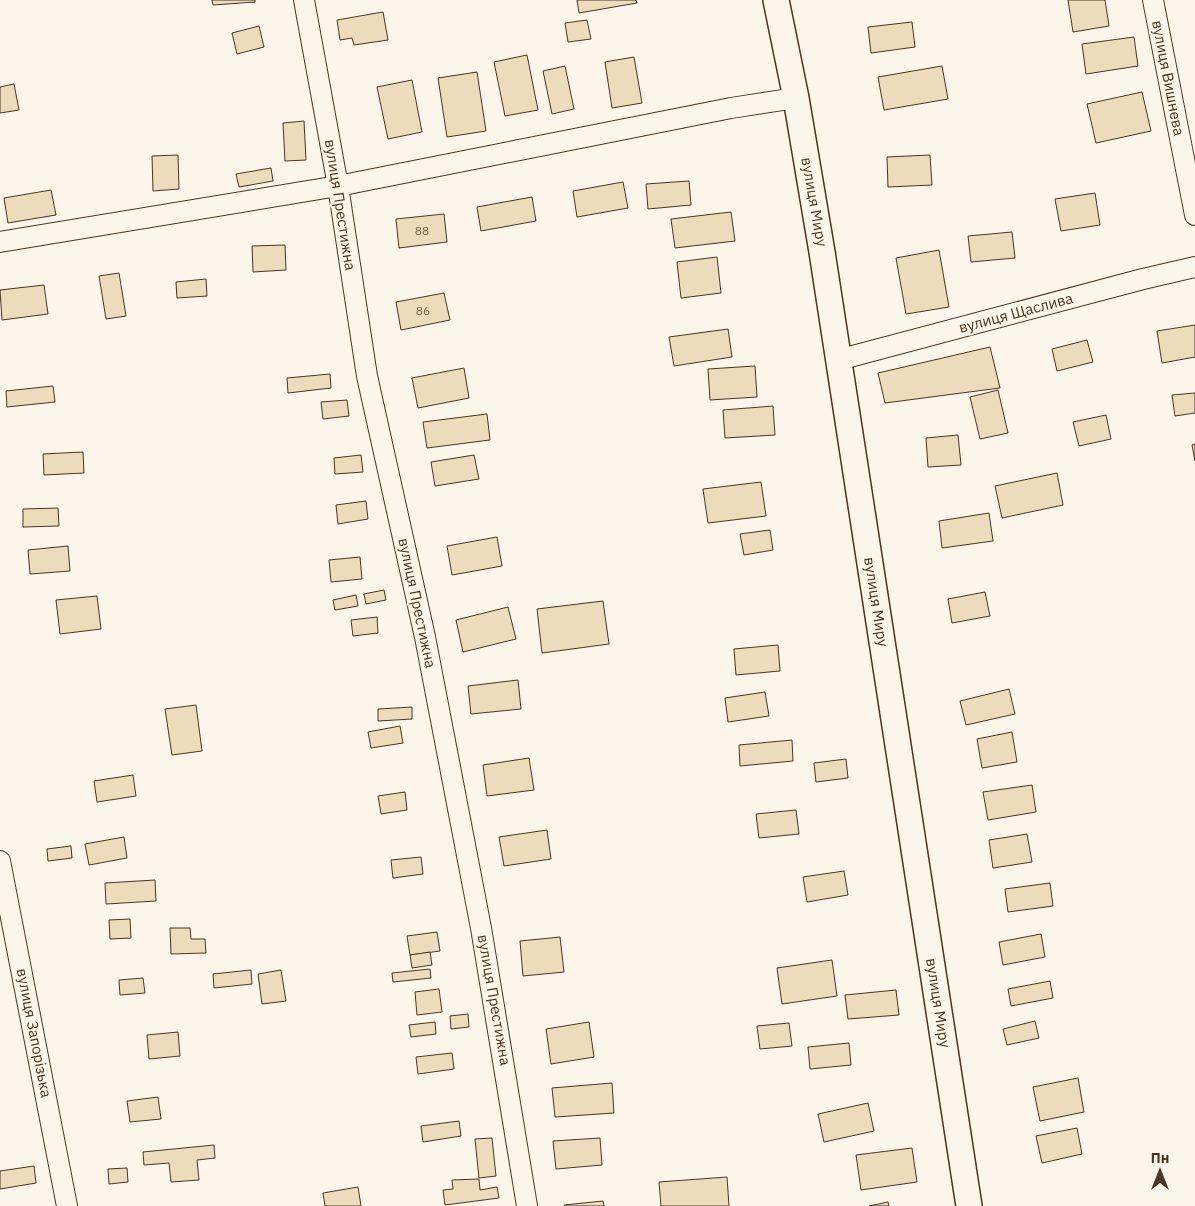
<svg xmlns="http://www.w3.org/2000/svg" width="1195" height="1206" viewBox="0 0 1195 1206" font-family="'IBM Plex Sans',sans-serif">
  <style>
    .building { fill: #ecdcbc; stroke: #4a3520 }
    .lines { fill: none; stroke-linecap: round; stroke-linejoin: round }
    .minor-casing { stroke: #4a3520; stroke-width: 22 }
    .tertiary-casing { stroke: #4a3520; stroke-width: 28 }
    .minor { stroke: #fbf6e9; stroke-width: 20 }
    .tertiary { stroke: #fbf6e9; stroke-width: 25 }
    .labels { text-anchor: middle; stroke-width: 4; stroke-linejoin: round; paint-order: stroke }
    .number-label { font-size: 12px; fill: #725f47 }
    .street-label { font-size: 15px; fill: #4a3520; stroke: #fbf6e9 }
  </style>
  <rect width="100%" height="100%" fill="#fbf6e9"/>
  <g class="building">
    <polygon points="212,0 255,0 255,2 213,5"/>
    <polygon points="577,0 636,0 637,3 579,13"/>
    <polygon points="1068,0 1105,0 1109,26 1073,32"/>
    <polygon points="383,12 388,40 354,45 352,38 340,40 337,20"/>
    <polygon points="587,20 591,39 568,42 565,23"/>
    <polygon points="912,22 915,47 871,53 868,27"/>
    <polygon points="259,26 264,47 237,54 232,33"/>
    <polygon points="1134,37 1138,66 1086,74 1082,44"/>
    <polygon points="527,55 538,110 505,116 494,62"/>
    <polygon points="634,57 642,103 612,108 605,62"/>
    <polygon points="565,66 574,109 552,114 543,71"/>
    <polygon points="942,66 948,99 884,110 878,77"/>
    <polygon points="477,72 486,131 447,137 438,78"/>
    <polygon points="412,80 422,132 388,139 377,87"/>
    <polygon points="14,84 19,110 0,113 0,87"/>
    <polygon points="1142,92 1151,131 1096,143 1087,104"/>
    <polygon points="304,121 306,160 285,161 283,123"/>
    <polygon points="178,155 179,189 153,191 152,156"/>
    <polygon points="930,155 932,185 888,187 887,157"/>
    <polygon points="271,168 273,181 239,187 236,174"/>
    <polygon points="689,181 691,205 648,209 646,184"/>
    <polygon points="623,182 628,208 577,217 573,191"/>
    <polygon points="51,190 56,215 8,223 4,198"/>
    <polygon points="1095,193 1100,225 1061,231 1055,199"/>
    <polygon points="532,197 536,221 481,231 477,207"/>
    <polygon points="731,212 735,241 675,248 671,219"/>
    <polygon points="444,214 447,242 399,248 396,219"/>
    <polygon points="1012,232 1015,258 971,262 968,236"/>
    <polygon points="285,245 286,270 253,272 252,246"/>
    <polygon points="939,250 949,307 906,314 896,258"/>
    <polygon points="717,257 721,293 681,298 677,262"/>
    <polygon points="119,273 126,316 106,319 99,276"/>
    <polygon points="206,279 207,296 177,298 176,282"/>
    <polygon points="44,285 48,314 2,320 0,290"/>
    <polygon points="444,293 450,320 401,330 396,302"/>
    <polygon points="1195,325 1195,357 1162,363 1157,331"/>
    <polygon points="728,329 732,357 674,366 669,337"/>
    <polygon points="1087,340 1093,362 1057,371 1052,349"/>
    <polygon points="990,347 1000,388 885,403 878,373"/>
    <polygon points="755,366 757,397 710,400 708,369"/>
    <polygon points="464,368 469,398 418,408 412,378"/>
    <polygon points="330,374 331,388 288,393 287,378"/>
    <polygon points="53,386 55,402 7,407 6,391"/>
    <polygon points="998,390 1008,433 980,439 970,397"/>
    <polygon points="1195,393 1195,413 1175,416 1172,395"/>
    <polygon points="347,400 349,416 323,419 321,402"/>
    <polygon points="773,406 775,435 725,438 723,410"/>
    <polygon points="487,414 490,440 427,448 423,422"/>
    <polygon points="1106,415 1111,439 1079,446 1073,422"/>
    <polygon points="958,435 961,465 928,467 926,438"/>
    <polygon points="1195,444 1195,461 1192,445"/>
    <polygon points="83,452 84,473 44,475 43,454"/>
    <polygon points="361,455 363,472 335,474 334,458"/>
    <polygon points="474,455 479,479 435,486 431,462"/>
    <polygon points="1057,473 1063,505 1002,518 995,486"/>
    <polygon points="761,482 766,516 708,523 703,489"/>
    <polygon points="366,501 368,519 338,524 336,505"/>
    <polygon points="58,508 59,526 23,527 23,509"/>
    <polygon points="989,513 993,541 942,548 939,521"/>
    <polygon points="770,530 773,550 744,555 740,534"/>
    <polygon points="497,537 502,566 452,575 447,546"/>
    <polygon points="68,546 70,571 30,574 28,550"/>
    <polygon points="360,557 362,579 331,582 329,560"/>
    <polygon points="384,590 386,600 366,604 364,594"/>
    <polygon points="985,592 990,616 952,623 948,599"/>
    <polygon points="356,595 358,606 335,610 333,600"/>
    <polygon points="97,596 101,629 60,634 56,600"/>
    <polygon points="603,601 609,644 542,653 537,609"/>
    <polygon points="508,607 516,639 463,652 456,620"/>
    <polygon points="377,617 378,633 353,636 351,620"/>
    <polygon points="778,645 780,671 736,675 734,649"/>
    <polygon points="518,680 521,709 471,714 468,686"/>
    <polygon points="1009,689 1015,714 966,725 960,701"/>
    <polygon points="765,692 769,716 728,722 725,698"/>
    <polygon points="196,705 202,751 172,755 165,709"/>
    <polygon points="412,707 412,719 378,721 378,709"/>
    <polygon points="400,726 403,743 371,748 368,732"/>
    <polygon points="1012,732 1017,762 982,768 977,739"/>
    <polygon points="792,740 793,761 740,766 739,745"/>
    <polygon points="529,758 534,790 487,796 483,765"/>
    <polygon points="846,759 848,778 816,782 814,763"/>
    <polygon points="133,775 136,796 97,802 94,781"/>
    <polygon points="1032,785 1036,812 988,820 983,792"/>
    <polygon points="405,792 407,810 381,814 378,796"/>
    <polygon points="796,810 799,834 759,838 756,814"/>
    <polygon points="547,830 551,859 504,866 499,837"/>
    <polygon points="1027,834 1032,862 993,868 989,840"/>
    <polygon points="124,837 127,858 89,865 85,844"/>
    <polygon points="71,846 72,858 48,861 47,849"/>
    <polygon points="421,857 423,874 393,878 391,860"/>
    <polygon points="844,871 848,895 807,902 803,877"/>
    <polygon points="155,880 156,901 106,904 105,883"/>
    <polygon points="1050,883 1053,906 1008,912 1005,889"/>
    <polygon points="130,919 131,938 110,939 109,920"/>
    <polygon points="170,928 190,928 191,939 205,939 206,953 171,954"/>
    <polygon points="437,932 440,951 410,955 407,936"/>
    <polygon points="1041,934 1045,957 1003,965 999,942"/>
    <polygon points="560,937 564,972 523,976 520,941"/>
    <polygon points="430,952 432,965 412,968 410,955"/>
    <polygon points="832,960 837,996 782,1004 777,968"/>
    <polygon points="430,969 431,978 393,982 392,973"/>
    <polygon points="251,970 252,984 214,988 213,974"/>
    <polygon points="281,970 286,1001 262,1004 258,974"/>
    <polygon points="143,978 145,993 120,995 119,980"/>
    <polygon points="1050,981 1053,998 1011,1006 1008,989"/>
    <polygon points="439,989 442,1012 417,1015 415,992"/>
    <polygon points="896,990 899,1015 848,1019 845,995"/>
    <polygon points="468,1014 469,1027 451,1029 450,1016"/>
    <polygon points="1035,1021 1039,1038 1007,1045 1003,1029"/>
    <polygon points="435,1022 436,1034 411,1037 409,1025"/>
    <polygon points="589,1022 594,1057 551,1064 546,1029"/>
    <polygon points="789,1023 792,1046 760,1049 757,1026"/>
    <polygon points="178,1032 180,1056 149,1059 147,1035"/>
    <polygon points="849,1043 851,1065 810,1069 808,1047"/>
    <polygon points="452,1053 454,1069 418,1074 416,1057"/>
    <polygon points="1078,1078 1084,1112 1040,1121 1033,1087"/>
    <polygon points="612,1083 614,1113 555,1117 552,1088"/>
    <polygon points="158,1097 161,1119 130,1122 127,1101"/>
    <polygon points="868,1103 874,1131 824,1142 818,1114"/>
    <polygon points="459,1121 461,1136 423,1142 421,1126"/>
    <polygon points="1077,1128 1082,1154 1042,1163 1036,1136"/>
    <polygon points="492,1138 496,1176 479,1178 475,1139"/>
    <polygon points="600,1138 602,1165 556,1169 553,1141"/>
    <polygon points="214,1145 215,1158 197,1160 199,1180 171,1182 169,1163 144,1165 143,1152"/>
    <polygon points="912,1148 917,1182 861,1190 856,1155"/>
    <polygon points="34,1166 36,1183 0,1189 0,1171"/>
    <polygon points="127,1168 128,1182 109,1184 108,1169"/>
    <polygon points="727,1177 729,1206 661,1206 659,1182"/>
    <polygon points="479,1179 480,1190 497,1187 499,1198 445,1205 443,1190 453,1189 452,1180"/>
    <polygon points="358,1187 361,1206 325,1206 323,1193"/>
    <polygon points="603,1201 604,1206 565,1206 564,1205"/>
    <polygon points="888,1202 889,1206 869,1206"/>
  </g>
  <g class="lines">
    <g class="minor-casing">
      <g id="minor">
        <polyline points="304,0 338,186 367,376 425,637 481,928 527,1206"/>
        <polyline points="1153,0 1195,215"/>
        <polyline points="0,242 338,186 731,108 796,98"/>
        <polyline points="838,360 1143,279 1195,267"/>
        <polyline points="0,861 67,1206"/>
      </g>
    </g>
    <g class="tertiary-casing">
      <polyline id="tertiary" points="776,0 796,98 822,252 969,1206"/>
    </g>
    <use href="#minor" class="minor"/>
    <use href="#tertiary" class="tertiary"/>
  </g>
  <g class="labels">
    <g class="number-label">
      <text x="422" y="235">88</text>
      <text x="423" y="315">86</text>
    </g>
    <g class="street-label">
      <text transform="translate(1168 78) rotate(79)" y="5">вулиця Вишнева</text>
      <text transform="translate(814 202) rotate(80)" y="5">вулиця Миру</text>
      <text transform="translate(340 205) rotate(81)" y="5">вулиця Престижна</text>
      <text transform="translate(1016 313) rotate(-15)" y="5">вулиця Щаслива</text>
      <text transform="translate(876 602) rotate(81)" y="5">вулиця Миру</text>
      <text transform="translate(417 603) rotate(78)" y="5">вулиця Престижна</text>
      <text transform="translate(494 1000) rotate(80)" y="5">вулиця Престижна</text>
      <text transform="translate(938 1003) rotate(81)" y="5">вулиця Миру</text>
      <text transform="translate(34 1033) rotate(79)" y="5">вулиця Запорізька</text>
    </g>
  </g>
  <g transform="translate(1160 1171)" stroke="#fbf6e9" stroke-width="4" paint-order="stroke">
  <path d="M0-4L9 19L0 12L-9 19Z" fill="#4a3520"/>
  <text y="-8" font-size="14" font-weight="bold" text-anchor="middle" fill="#4a3520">Пн</text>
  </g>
</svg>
